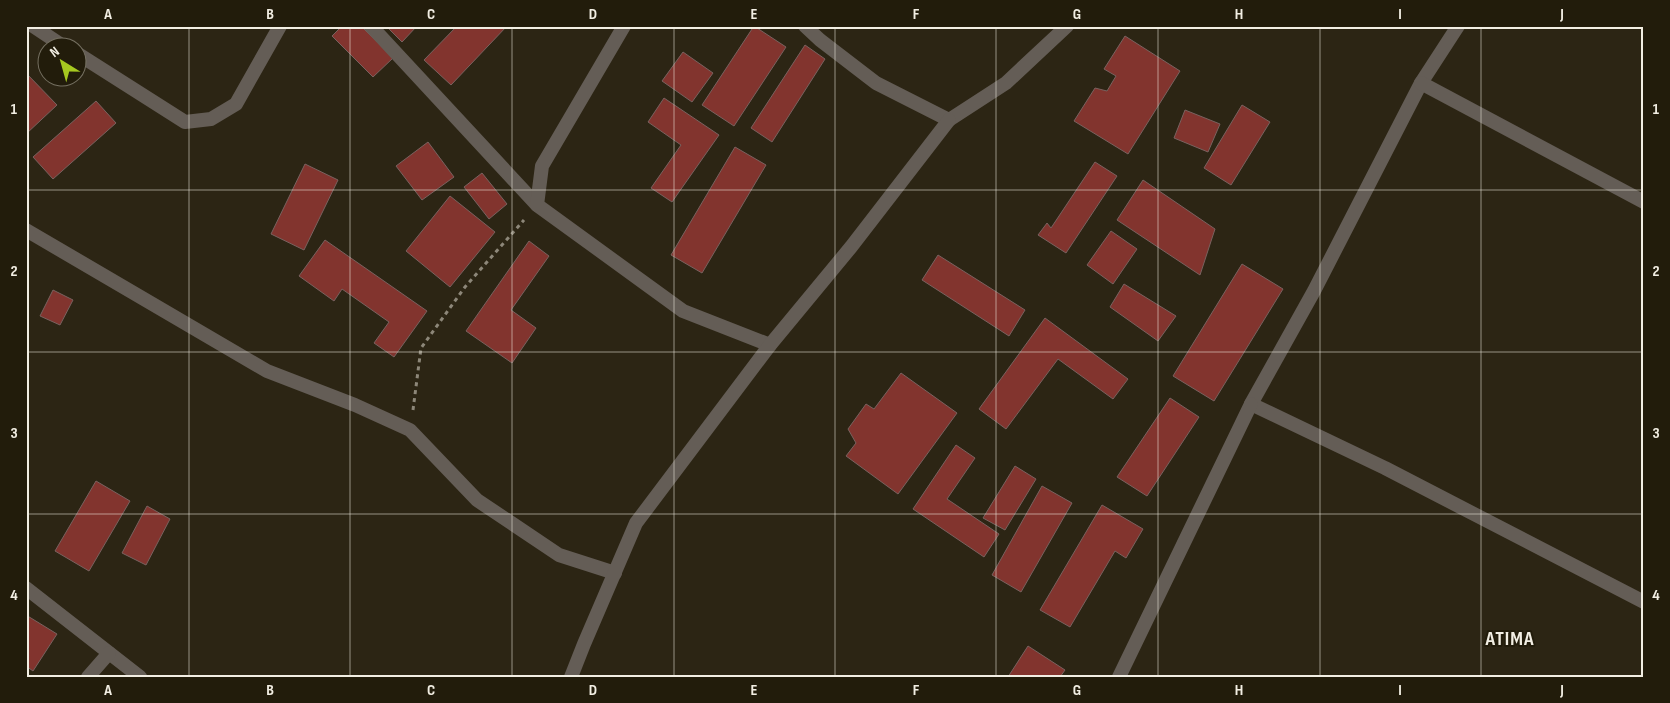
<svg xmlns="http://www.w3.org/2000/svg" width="1670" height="703" viewBox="0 0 1670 703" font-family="'Sofia Sans Condensed',sans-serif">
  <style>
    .building { fill: #82342e; stroke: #79625f }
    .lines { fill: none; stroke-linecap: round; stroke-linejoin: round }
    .path { stroke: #8d8779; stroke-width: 3; stroke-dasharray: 4 4; stroke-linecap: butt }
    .minor { stroke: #645d56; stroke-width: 14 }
    .grid { fill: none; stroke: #f2eee3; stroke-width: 1; stroke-opacity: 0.55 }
    .labels { text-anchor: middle; stroke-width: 4; stroke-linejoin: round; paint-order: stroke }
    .district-label { font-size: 20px; font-weight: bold; letter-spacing: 1px; fill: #f2eee3; stroke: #221c0b }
    .neatline { fill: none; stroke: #f2eee3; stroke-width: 2 }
    .grid-label { font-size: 16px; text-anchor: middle; font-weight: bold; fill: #f2eee3 }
  </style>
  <rect width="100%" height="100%" fill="#2c2514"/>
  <g class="building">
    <polygon points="342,26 361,26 393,58 373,77 332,36"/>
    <polygon points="386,26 417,26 402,42"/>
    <polygon points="457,26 507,26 451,85 424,60"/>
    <polygon points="754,26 786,47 734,126 702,105"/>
    <polygon points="1125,36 1180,71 1128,154 1074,121 1095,88 1107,91 1116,76 1104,69"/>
    <polygon points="805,45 825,59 772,142 751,128"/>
    <polygon points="683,52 713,73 692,102 662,81"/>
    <polygon points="26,73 57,105 26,134"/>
    <polygon points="664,98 719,135 672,202 651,188 681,145 648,122"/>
    <polygon points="96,101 116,123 53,179 33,157"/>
    <polygon points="1242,105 1270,122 1231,185 1204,168"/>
    <polygon points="1185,110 1220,124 1208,152 1174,138"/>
    <polygon points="428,142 454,177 422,200 396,166"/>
    <polygon points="735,147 766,165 702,273 671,255"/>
    <polygon points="1095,162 1117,176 1066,253 1038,235 1047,223 1051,228"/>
    <polygon points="305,164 338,180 304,250 271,234"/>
    <polygon points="482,173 507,204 489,219 464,187"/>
    <polygon points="1143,180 1215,229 1200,275 1117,220"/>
    <polygon points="450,196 495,232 450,287 406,251"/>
    <polygon points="1111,231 1137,249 1113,284 1087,265"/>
    <polygon points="325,240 427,311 394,357 374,343 389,322 342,289 334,301 299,276"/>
    <polygon points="529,241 549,256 511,310 536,328 512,363 466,331"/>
    <polygon points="938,255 1025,310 1009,336 922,280"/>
    <polygon points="1242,264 1283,289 1214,401 1173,376"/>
    <polygon points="1124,284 1176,316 1158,341 1110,307"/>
    <polygon points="53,290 73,300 60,325 40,316"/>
    <polygon points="1045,318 1128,379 1113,399 1058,359 1006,429 979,409"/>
    <polygon points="901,373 957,413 898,494 846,456 856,443 848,429 866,404 874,409"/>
    <polygon points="1170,398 1199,417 1147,496 1117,477"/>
    <polygon points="956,445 975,458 947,499 999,534 984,557 913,509"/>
    <polygon points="1015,466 1036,479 1005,530 983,518"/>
    <polygon points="96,481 130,501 89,571 55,551"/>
    <polygon points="1042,486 1072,503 1021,592 992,575"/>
    <polygon points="1102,505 1143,529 1126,558 1115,551 1070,627 1040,610"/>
    <polygon points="147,506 170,519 146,565 122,553"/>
    <polygon points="26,615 57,634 33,671 26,666"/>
    <polygon points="1028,646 1065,670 1060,677 1008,677"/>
  </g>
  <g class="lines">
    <polyline class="path" points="413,410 421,348 465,287 524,220"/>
    <g class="minor">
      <polyline points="33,26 66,48"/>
      <polyline points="371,26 537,205"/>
      <polyline points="624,26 542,166 537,205 683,311 770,345"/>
      <polyline points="805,26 820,40 876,83 949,120 1006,83 1067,26"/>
      <polyline points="1458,26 1421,83 1314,291 1251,404 1385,468 1644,602"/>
      <polyline points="78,54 185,122 211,119 236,104 280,26"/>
      <polyline points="1421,83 1644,202"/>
      <polyline points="26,230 267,371 355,405 410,430 477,500 559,555 615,573"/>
      <polyline points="26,588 140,677"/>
      <polyline points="88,677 109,653"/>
      <polyline points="571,677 584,644 636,523 770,345 851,247 949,120"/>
      <polyline points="1119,677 1251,404"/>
    </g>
  </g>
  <path class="grid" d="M189,26V677M350,26V677M512,26V677M674,26V677M835,26V677M996,26V677M1158,26V677M1320,26V677M1481,26V677M26,190H1644M26,352H1644M26,514H1644"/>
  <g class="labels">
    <g class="district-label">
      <text x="1510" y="645">ATIMA</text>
    </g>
  </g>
  <rect width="1670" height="703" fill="none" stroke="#221c0b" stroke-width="55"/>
  <g transform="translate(62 62) rotate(323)"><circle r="24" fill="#221c0b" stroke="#757061"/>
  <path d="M0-4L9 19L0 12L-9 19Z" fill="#a6c820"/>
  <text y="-8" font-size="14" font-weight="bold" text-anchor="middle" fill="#f2eee3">N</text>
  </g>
  <rect x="28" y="28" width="1614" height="648" class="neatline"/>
  <g class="grid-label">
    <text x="108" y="19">A</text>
    <text x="270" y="19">B</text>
    <text x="431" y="19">C</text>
    <text x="593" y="19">D</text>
    <text x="754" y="19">E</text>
    <text x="916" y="19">F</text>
    <text x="1077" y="19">G</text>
    <text x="1239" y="19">H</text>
    <text x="1400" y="19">I</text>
    <text x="1562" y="19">J</text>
    <text x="14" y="114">1</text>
    <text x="1656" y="114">1</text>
    <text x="14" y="276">2</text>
    <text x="1656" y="276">2</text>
    <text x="14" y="438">3</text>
    <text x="1656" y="438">3</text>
    <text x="14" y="600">4</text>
    <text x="1656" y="600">4</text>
    <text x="108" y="695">A</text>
    <text x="270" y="695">B</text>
    <text x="431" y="695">C</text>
    <text x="593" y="695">D</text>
    <text x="754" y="695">E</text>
    <text x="916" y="695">F</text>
    <text x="1077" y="695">G</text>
    <text x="1239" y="695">H</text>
    <text x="1400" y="695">I</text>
    <text x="1562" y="695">J</text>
  </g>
</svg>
